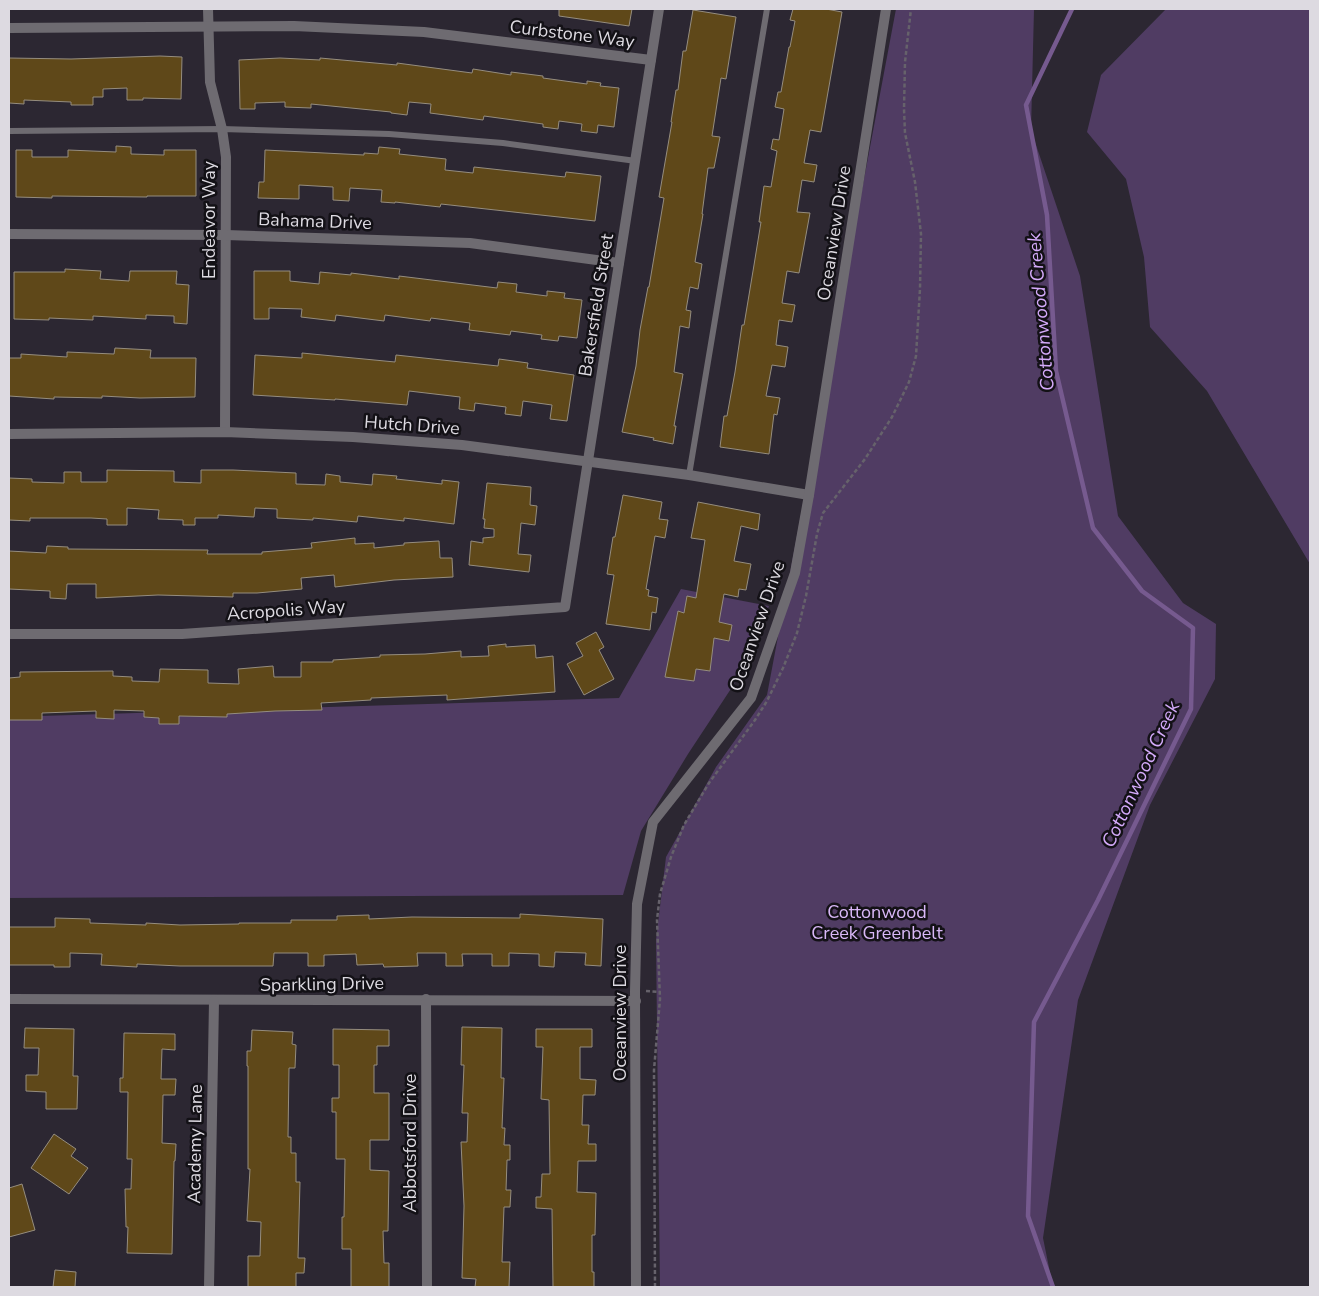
<svg xmlns="http://www.w3.org/2000/svg" width="1319" height="1296" viewBox="0 0 1319 1296" font-family="'Nunito Sans',sans-serif">
  <style>
    .green { fill: #503c63 }
    .lines { fill: none; stroke-linecap: round; stroke-linejoin: round }
    .stream { stroke: #765a8f; stroke-width: 4.5 }
    .building { fill: #5f4819; stroke: #958d7f }
    .path { stroke: #66626b; stroke-width: 2.5; stroke-dasharray: 4 2.5; stroke-linecap: butt }
    .lane { stroke: #6e6b71; stroke-width: 6 }
    .street { stroke: #6e6b71; stroke-width: 10 }
    .labels { text-anchor: middle; stroke-width: 5; stroke-linejoin: round; paint-order: stroke }
    .street-label { font-size: 18px; fill: #dddae1; stroke: #131116 }
    .park-label { font-size: 18px; fill: #d9b8f8; stroke: #131116 }
    .water-label { font-size: 19px; font-style: italic; fill: #d4aafa; stroke: #131116 }
  </style>
  <rect width="100%" height="100%" fill="#2c2732"/>
  <g class="green">
    <polygon points="896,9 1034,9 1031,130 1080,276 1118,516 1183,603 1216,624 1215,679 1150,805 1078,1000 1043,1238 1053,1287 660,1287 656,940 666,857 716,767 767,695"/>
    <polygon points="1166,9 1310,9 1310,564 1207,391 1150,327 1144,257 1126,179 1087,132 1101,75"/>
    <polygon points="681,589 769,606 744,669 688,754 641,831 623,895 9,898 9,717 619,698"/>
  </g>
  <g class="lines">
    <polyline class="stream" points="1053,1287 1028,1216 1034,1022 1098,900 1191,709 1193,628 1142,591 1093,528 1056,371 1047,215 1026,105 1072,9"/>
  </g>
  <g class="building">
    <polygon points="559,9 632,9 629,26 559,16"/>
    <polygon points="793,9 826,9 842,12 821,132 810,130 804,163 817,165 814,182 802,180 797,212 810,213 799,273 787,271 782,303 795,305 792,322 779,320 776,345 788,347 785,367 772,365 766,396 780,398 777,415 774,414 769,454 720,447 724,416 727,416 735,372 742,325 744,325 754,265 761,222 759,222 764,186 771,187 777,151 771,149 773,139 779,140 784,109 775,107 778,92 781,92 789,47 790,47 795,21 790,20"/>
    <polygon points="693,10 736,17 726,79 721,78 712,136 720,137 714,168 708,168 702,214 703,214 695,262 702,264 698,289 690,287 686,310 691,311 689,328 680,326 674,372 683,374 674,426 676,426 673,444 653,440 654,438 622,432 636,366 640,330 648,287 649,287 664,198 659,197 672,122 671,122 676,90 678,90 683,51 686,51"/>
    <polygon points="160,56 182,57 181,99 143,98 143,100 127,100 127,88 103,89 103,97 93,97 93,105 71,105 71,102 24,100 24,104 9,103 9,58 71,59"/>
    <polygon points="280,58 320,60 320,58 397,65 397,63 472,73 473,69 511,75 511,72 543,76 543,78 587,84 587,81 601,83 600,86 619,88 614,127 598,125 597,133 581,131 582,124 559,121 558,129 543,127 543,124 484,116 483,120 430,113 431,104 409,102 407,115 391,113 391,112 311,104 311,108 285,107 285,102 255,103 255,109 240,109 239,60"/>
    <polygon points="116,146 131,147 131,154 164,155 164,150 196,150 196,196 147,196 147,197 52,196 52,198 16,197 16,150 32,150 32,157 68,157 68,150 116,152"/>
    <polygon points="379,147 400,149 399,154 446,159 445,170 473,173 474,167 565,177 566,172 601,176 595,221 441,204 440,207 395,202 395,203 381,202 382,190 350,188 349,201 333,200 333,187 299,185 299,199 258,198 259,182 264,182 265,150 364,155 364,153 378,154"/>
    <polygon points="65,269 101,271 100,279 129,281 130,271 177,271 176,284 189,285 187,324 174,323 174,316 146,315 146,319 93,316 93,320 49,318 49,320 14,319 14,272 65,272"/>
    <polygon points="254,271 290,271 290,281 319,284 320,272 351,275 351,273 399,279 399,276 497,288 498,282 517,284 516,292 547,296 547,291 565,293 564,298 582,300 577,338 559,336 558,341 541,339 542,335 511,331 510,335 469,330 470,323 431,318 430,321 385,315 384,321 336,315 335,321 301,317 302,309 269,308 269,319 254,319"/>
    <polygon points="115,348 151,350 150,358 196,358 195,397 140,398 102,396 102,398 54,397 54,399 9,396 9,358 21,358 21,354 67,357 67,352 114,354"/>
    <polygon points="302,353 395,362 396,355 498,366 499,359 528,363 527,368 574,375 567,421 550,419 552,405 523,401 521,416 505,414 506,407 475,403 474,411 459,409 460,397 409,391 407,405 335,399 335,400 253,395 255,355 302,358"/>
    <polygon points="107,470 174,471 174,482 201,483 201,470 233,470 296,473 296,484 325,485 326,474 340,476 340,482 372,485 373,474 397,476 396,479 442,484 442,480 459,482 454,524 404,518 404,521 358,516 357,522 313,518 313,520 277,518 277,509 255,508 254,517 218,515 218,518 195,518 195,525 183,525 183,520 158,519 159,510 127,508 127,525 107,525 107,519 91,518 30,518 30,521 9,520 9,478 32,479 32,482 64,483 64,472 81,472 81,482 107,482"/>
    <polygon points="487,483 531,487 530,505 537,506 535,525 521,523 518,554 531,555 529,572 469,565 471,541 483,543 483,538 494,537 494,529 484,528 485,519 483,519"/>
    <polygon points="623,495 662,502 659,519 668,520 665,538 655,536 646,589 649,590 648,596 658,598 656,613 652,612 650,630 606,624 614,575 607,574 613,537 615,537"/>
    <polygon points="698,502 760,514 758,530 741,526 734,561 751,564 746,590 739,589 738,597 724,594 719,622 732,625 729,641 714,638 710,671 696,669 694,681 665,677 678,611 684,613 687,596 696,598 705,540 691,538"/>
    <polygon points="355,538 355,544 374,543 374,548 404,545 404,543 439,541 440,558 452,558 453,577 394,580 335,587 334,575 301,578 302,589 257,593 233,593 233,597 158,595 96,598 96,584 67,584 66,599 50,598 50,591 9,589 9,551 46,553 47,546 68,547 68,549 208,550 207,554 262,554 262,552 312,548 311,543"/>
    <polygon points="596,632 604,647 599,650 614,679 584,695 567,664 583,656 576,643"/>
    <polygon points="506,644 506,647 535,645 536,658 553,656 555,692 447,700 447,695 371,698 371,700 321,703 322,710 275,711 227,714 227,717 179,716 179,724 159,724 159,718 144,717 144,711 114,710 114,719 96,718 96,711 42,713 42,720 9,720 9,678 20,677 20,672 113,671 113,676 132,677 132,681 159,682 160,669 208,670 208,683 239,684 238,669 273,666 274,677 301,677 301,662 333,662 333,660 380,657 380,655 425,654 461,651 461,657 489,656 488,646"/>
    <polygon points="520,914 603,919 601,966 585,965 586,953 555,952 554,967 539,966 539,954 509,953 509,966 492,966 492,954 462,954 463,966 446,966 446,953 417,953 418,966 384,967 383,964 357,965 356,954 324,955 324,966 308,966 308,953 274,953 273,966 180,966 137,964 137,967 101,965 102,954 70,953 70,967 54,967 54,965 9,965 9,927 55,927 55,918 90,919 90,923 146,925 146,923 180,925 239,924 239,923 291,923 291,920 337,920 337,916 369,915 369,919 412,917 520,918"/>
    <polygon points="462,1027 502,1028 501,1078 504,1078 502,1128 505,1128 504,1145 510,1145 510,1160 507,1160 506,1190 511,1190 510,1207 504,1207 502,1262 510,1262 509,1287 475,1287 476,1279 462,1278 464,1206 461,1142 467,1142 468,1113 462,1113 464,1065 461,1065"/>
    <polygon points="25,1028 74,1029 73,1076 78,1076 77,1109 46,1109 46,1092 26,1091 26,1075 38,1075 39,1048 24,1048"/>
    <polygon points="333,1029 389,1030 389,1046 377,1046 377,1065 374,1065 374,1093 389,1093 389,1140 370,1140 370,1170 389,1171 388,1231 383,1231 384,1263 389,1263 389,1287 351,1287 351,1249 342,1249 342,1217 344,1217 345,1159 336,1159 336,1112 332,1112 332,1098 339,1098 339,1065 333,1065"/>
    <polygon points="536,1029 592,1029 592,1047 580,1047 580,1079 596,1080 595,1095 583,1095 582,1125 589,1125 588,1144 596,1144 596,1161 578,1161 577,1192 596,1193 595,1235 592,1235 592,1272 594,1272 594,1287 553,1287 552,1209 536,1208 536,1197 541,1197 542,1174 550,1174 549,1100 541,1099 543,1047 536,1047"/>
    <polygon points="252,1030 293,1032 292,1044 296,1045 295,1068 289,1068 288,1137 291,1137 291,1153 296,1153 296,1182 300,1182 298,1258 305,1258 304,1273 296,1273 296,1287 248,1287 248,1256 260,1256 261,1222 247,1221 250,1169 248,1169 248,1066 247,1066 247,1051 251,1051"/>
    <polygon points="124,1033 175,1034 175,1050 162,1049 161,1079 176,1079 175,1095 163,1095 162,1143 176,1144 175,1161 174,1161 172,1254 127,1253 128,1227 126,1227 125,1189 131,1189 132,1159 127,1159 128,1092 120,1092 120,1078 123,1078"/>
    <polygon points="54,1134 76,1149 71,1156 88,1168 69,1194 31,1168"/>
    <polygon points="22,1184 35,1230 9,1237 9,1188"/>
    <polygon points="55,1270 76,1272 75,1287 53,1287"/>
  </g>
  <g class="lines">
    <g class="path">
      <polyline points="646,991 660,992"/>
      <polyline points="655,1287 654,1070 660,999 657,920 660,894 671,857 684,825 709,783 755,720 767,701 783,668 797,633 806,596 817,534 823,513 865,459 892,417 909,382 916,356 920,289 921,234 915,182 905,133 904,109 905,62 911,9"/>
    </g>
    <g class="lane">
      <polyline points="9,131 222,129 389,134 503,143 636,161"/>
      <polyline points="689,475 767,9"/>
    </g>
    <g class="street">
      <polyline points="208,9 210,82 222,129 226,157 225,432"/>
      <polyline points="9,28 294,26 424,32 651,60"/>
      <polyline points="9,234 226,235 470,243 619,263"/>
      <polyline points="9,434 225,432 353,437 462,445 689,475 809,495"/>
      <polyline points="9,634 182,634 565,607 659,9"/>
      <path d="M9,999C218,1001 427,999 636,1001"/>
      <polyline points="426,999 427,1287"/>
      <polyline points="209,1287 214,1001"/>
      <polyline points="636,1287 635,991 637,904 653,822 751,698 795,573 809,495 886,9"/>
    </g>
  </g>
  <g class="labels">
    <g class="street-label">
      <text transform="translate(572 34) rotate(7)" y="6">Curbstone Way</text>
      <text transform="translate(209 220) rotate(-90)" y="6">Endeavor Way</text>
      <text transform="translate(315 221) rotate(2)" y="6">Bahama Drive</text>
      <text transform="translate(834 233) rotate(-81)" y="6">Oceanview Drive</text>
      <text transform="translate(596 305) rotate(-81)" y="6">Bakersfield Street</text>
      <text transform="translate(412 425) rotate(4)" y="6">Hutch Drive</text>
      <text transform="translate(286 610) rotate(-4)" y="6">Acropolis Way</text>
      <text transform="translate(757 626) rotate(-71)" y="6">Oceanview Drive</text>
      <text transform="translate(322 984) rotate(-1)" y="6">Sparkling Drive</text>
      <text transform="translate(620 1013) rotate(-90)" y="6">Oceanview Drive</text>
      <text transform="translate(410 1143) rotate(-90)" y="6">Abbotsford Drive</text>
      <text transform="translate(195 1144) rotate(-89)" y="6">Academy Lane</text>
    </g>
    <g class="park-label">
      <text x="877" y="918">Cottonwood<tspan x="877" dy="21">Creek Greenbelt</tspan></text>
    </g>
    <g class="water-label">
      <text transform="translate(1040 312) rotate(-95)" y="7">Cottonwood Creek</text>
      <text transform="translate(1140 774) rotate(-65)" y="7">Cottonwood Creek</text>
    </g>
  </g>
  <rect width="1319" height="1296" fill="none" stroke="#dddae1" stroke-width="20"/>
</svg>
